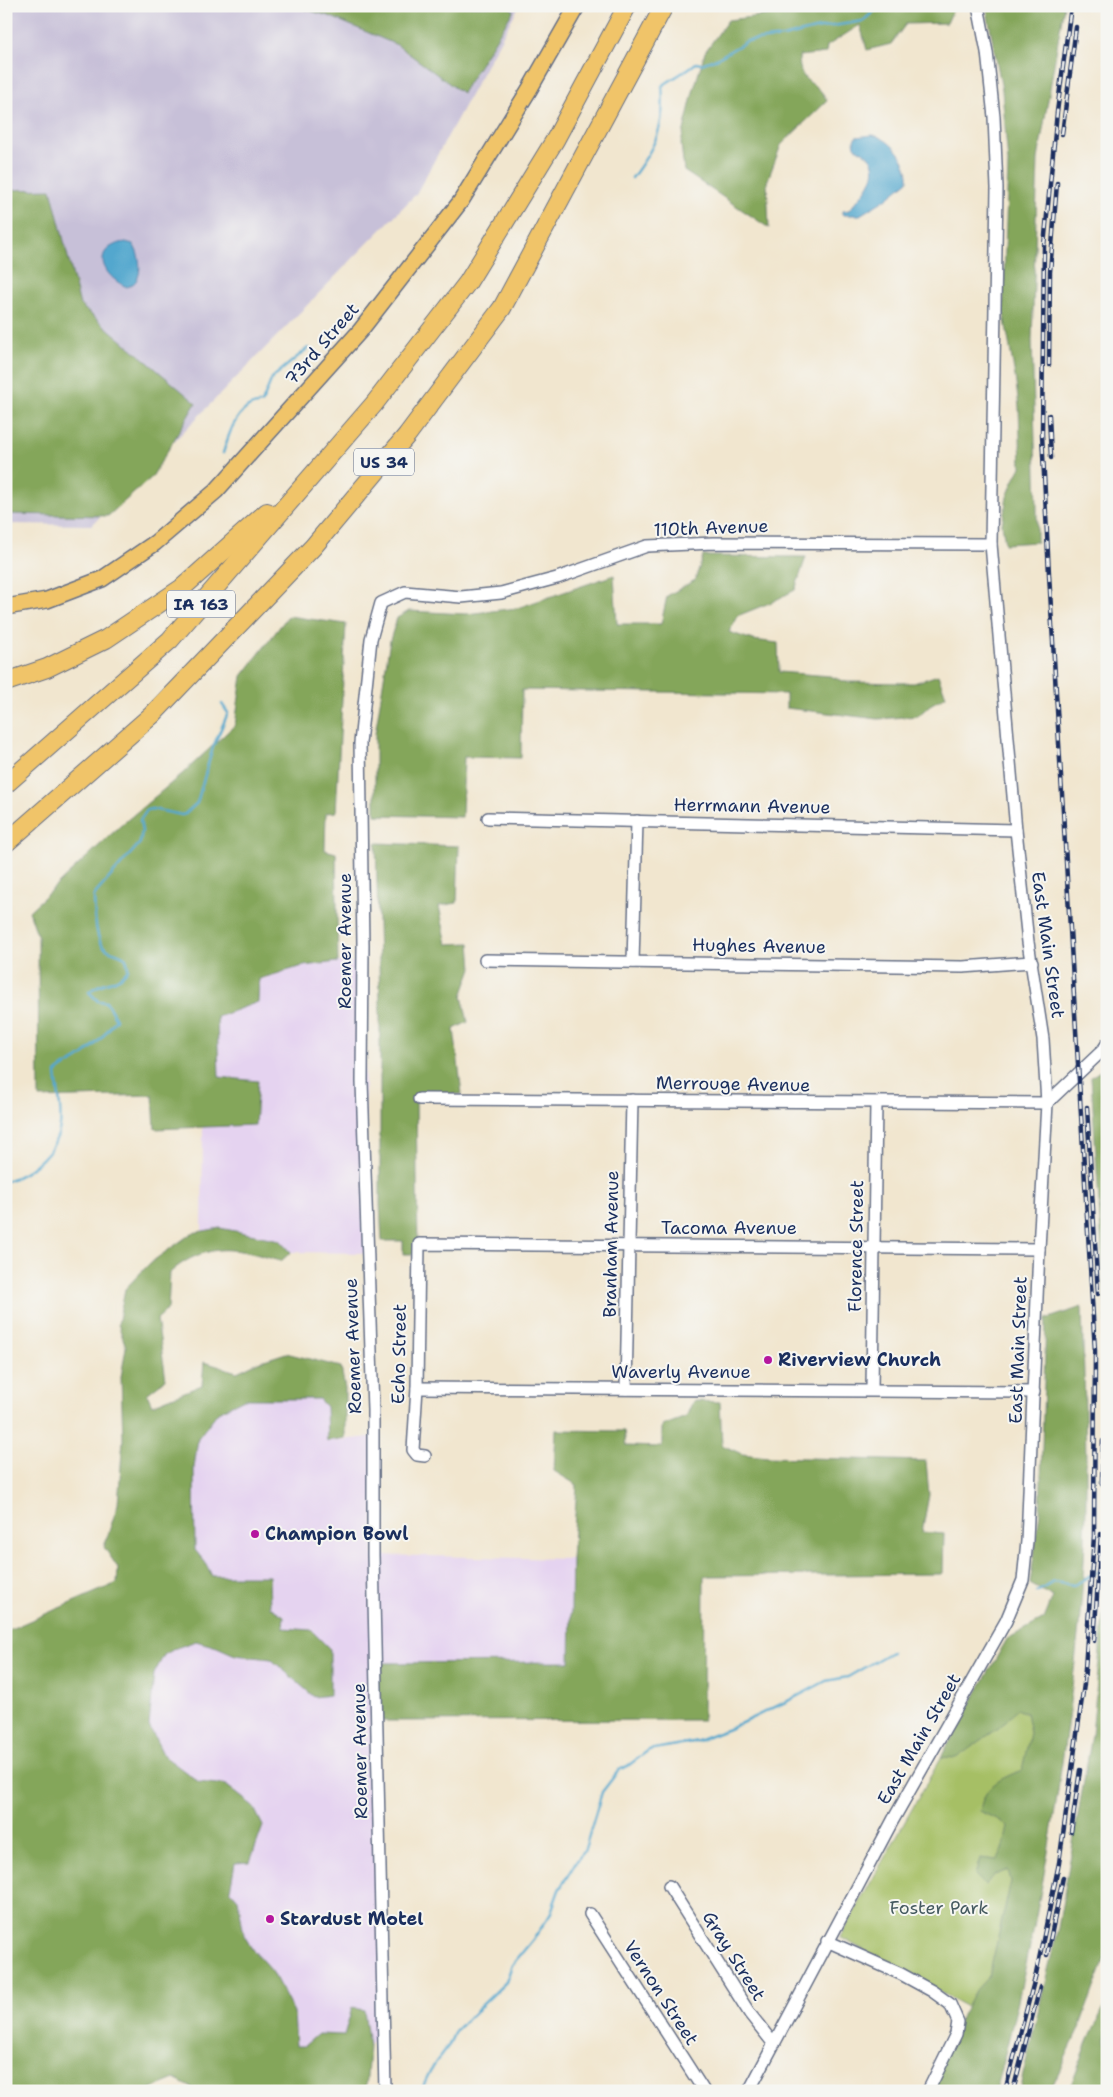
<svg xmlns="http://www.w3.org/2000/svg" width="1113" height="2097" viewBox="0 0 1113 2097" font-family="'Shantell Sans',sans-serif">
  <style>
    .built { fill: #e5d3f0 }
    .industrial { fill: #c7c0d8 }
    .green { fill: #a6bf65; stroke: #607762 }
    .forest { fill: #84a65a; stroke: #506a5c }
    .water { fill: #52a7ce; stroke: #366b96 }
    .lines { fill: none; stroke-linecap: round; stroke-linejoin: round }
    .stream { stroke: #52a7ce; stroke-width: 2.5 }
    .minor-casing { stroke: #666f86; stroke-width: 14 }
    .major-casing { stroke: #666f86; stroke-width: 18 }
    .highway-casing { stroke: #666f86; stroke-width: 20 }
    .minor { stroke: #fff; stroke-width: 11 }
    .major { stroke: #f0c469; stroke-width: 15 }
    .highway { stroke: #f0c469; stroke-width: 18 }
    .rail-casing { stroke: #1b2f5e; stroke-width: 4.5 }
    .rail { stroke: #f6f6f2; stroke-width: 2.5; stroke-dasharray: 8; stroke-linecap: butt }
    .poi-dot { fill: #b5179e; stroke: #f6f6f2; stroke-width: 2 }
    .labels { text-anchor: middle; stroke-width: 4; stroke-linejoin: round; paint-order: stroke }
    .shield { fill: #f6f6f2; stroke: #5d6b8a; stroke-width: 1 }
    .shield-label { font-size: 16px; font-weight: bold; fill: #1b2f5e }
    .street-label { font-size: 18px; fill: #1b2f5e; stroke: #f6f6f2 }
    .poi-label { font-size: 18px; font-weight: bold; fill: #1b2f5e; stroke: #f6f6f2; text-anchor: start }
    .park-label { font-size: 18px; fill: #455a60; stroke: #f6f6f2 }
  </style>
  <rect width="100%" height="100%" fill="#f6f6f2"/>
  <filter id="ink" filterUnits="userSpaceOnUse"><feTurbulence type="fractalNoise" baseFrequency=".02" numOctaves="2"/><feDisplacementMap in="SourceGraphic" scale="10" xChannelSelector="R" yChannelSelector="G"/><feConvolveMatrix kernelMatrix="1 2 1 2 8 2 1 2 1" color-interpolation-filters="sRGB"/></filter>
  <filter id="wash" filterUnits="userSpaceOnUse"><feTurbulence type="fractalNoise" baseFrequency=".0096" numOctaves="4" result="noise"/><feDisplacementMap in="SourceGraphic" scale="20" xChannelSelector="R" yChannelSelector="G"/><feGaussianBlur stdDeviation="1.12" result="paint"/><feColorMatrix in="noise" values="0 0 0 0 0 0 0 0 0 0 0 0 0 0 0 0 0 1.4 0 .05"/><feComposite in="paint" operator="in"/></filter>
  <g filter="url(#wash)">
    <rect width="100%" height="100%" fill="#f1e6cf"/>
    <g class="built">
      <polygon points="338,962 363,962 367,1253 291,1252 280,1240 220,1228 202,1232 203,1127 255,1125 258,1081 219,1077 217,1017 258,1002 259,980 303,966"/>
      <polygon points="244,1399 319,1399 326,1407 328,1441 373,1437 373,1555 572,1559 570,1662 376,1664 383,2027 369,2046 364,2010 344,2035 318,2034 304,2046 295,2047 294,2013 272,1971 252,1949 244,1935 238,1899 230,1890 235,1862 226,1785 199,1782 164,1756 149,1726 154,1674 164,1655 176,1648 196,1641 217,1647 235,1655 271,1659 314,1697 311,1630 283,1628 283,1616 211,1576 205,1562 195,1550 194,1468 197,1438 218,1412"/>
    </g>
    <polygon class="industrial" points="6,6 519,6 416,194 92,525 6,524"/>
    <polygon class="green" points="1059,1614 987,2018 840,1937 1001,1651"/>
    <g class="forest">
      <polygon points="293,6 507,6 514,10 462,93 397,45 329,16"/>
      <path d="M775,6H954V8L947,23L906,24L891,44L867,50L860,25L827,46L826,53L799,56C799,88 817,78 827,101L781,145L767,182L769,228L684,171L681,143L693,92L705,52L728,20L768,15Z"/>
      <polygon points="986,6 1064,6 1038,159 1032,340 1037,508 1037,542 1005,544 1002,524 1007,497 1013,482 1021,467 1019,407 1015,376 1003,309 1008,163 1002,90"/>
      <polygon points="51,189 80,305 196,403 152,477 108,516 6,514 6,190"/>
      <polygon points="703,556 806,557 795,590 772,602 737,616 729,632 753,640 778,643 779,672 830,676 846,682 914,683 938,675 946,696 930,705 918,716 878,719 786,708 786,694 522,690 521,758 464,757 462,817 375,815 375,734 390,640 397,618 409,611 466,614 517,608 614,575 617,624 661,624 667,596 695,580"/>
      <polygon points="288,616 346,624 336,812 326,813 325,850 336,853 338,962 303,966 259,979 258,1002 217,1017 219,1077 258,1081 255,1125 155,1129 153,1095 39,1098 38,937 29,911 119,827 182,774 235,725 242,676"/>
      <polygon points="376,843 459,846 457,903 439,906 447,944 470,943 472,968 462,996 468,1022 454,1029 462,1094 416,1095 418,1254 403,1254 403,1241 382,1241 380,1205 380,1003"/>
      <polygon points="1100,1071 1107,1090 1107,1328 1091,1077"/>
      <path d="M220,1228L280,1240L291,1252L281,1261C265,1257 248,1251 231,1250C210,1248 185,1258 170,1273L168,1309L157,1319L166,1379L147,1394L152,1405L202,1385L204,1362L237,1372L258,1362L286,1353L341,1367L345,1389V1438L327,1441L326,1407L319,1399H244L218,1412L198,1438L194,1468L195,1550L205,1562L212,1576H269L270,1607L284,1616L283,1628L311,1630L330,1649V1695L314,1697L271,1659L235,1655L217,1647L196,1641L176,1648L164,1655L154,1674L149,1726L164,1756L199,1782L226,1785L253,1806L263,1826L250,1862L235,1863L230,1890L238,1899L244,1935L252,1949L272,1971L294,2013L296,2046H304L318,2034L344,2035L352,2008L364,2010L369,2046L366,2091H237L233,2087L196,2090L175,2079L146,2091H6V1631L117,1583L118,1568L104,1547L118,1504L123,1439L121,1377L126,1347L118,1324L125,1289L150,1263L192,1233Z"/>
      <path d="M1082,1307C1084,1385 1088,1464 1085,1542C1082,1616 1072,1690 1062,1763C1046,1874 1025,1983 995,2091H928L962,2015L975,1991L989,1976L1011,1881L1008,1870L995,1875L985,1885L975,1875L980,1858L997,1860L1003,1850L1008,1827C999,1817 991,1818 980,1811C984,1785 1000,1779 1022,1770L1030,1733L1026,1713L1017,1709L1000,1727L956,1758L941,1757L1007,1639L1044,1619L1053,1597L1030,1584L1040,1512L1046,1319Z"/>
      <polygon points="693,1401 720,1402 722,1445 742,1454 768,1457 926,1461 929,1495 922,1532 944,1534 943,1574 704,1576 703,1720 377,1721 376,1663 570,1662 572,1559 577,1485 554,1471 556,1430 624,1431 626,1446 662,1447 662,1426 686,1417"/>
      <polygon points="1107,1551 1107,1953 1078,2031 1050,2091 1019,2091 1058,1928 1092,1735 1105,1596"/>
      <polygon points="1107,2001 1107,2091 1069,2091 1091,2034"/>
    </g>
    <g class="water">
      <path d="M872,135C891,138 910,162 908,181L886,199L860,215H843V211L849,210C859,198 885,173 868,156C862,150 854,151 854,140L856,137Z"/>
      <path d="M126,242L133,244C141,256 145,282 127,287C101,276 90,247 126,242Z"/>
    </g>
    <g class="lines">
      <g class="stream">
        <path d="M632,178C655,147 666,126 662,86C673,78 685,72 696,63L701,64L718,58L747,41L783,37L815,29L863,21L880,6"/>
        <path d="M223,453C228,438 233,418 247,408C250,405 257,404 262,403L272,378L308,348"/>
        <path d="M6,1181C21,1177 31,1170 42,1159C70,1132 59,1108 56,1073C64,1065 73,1063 82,1056C97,1044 105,1035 116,1019L106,1002L98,1001L89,992C101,980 118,985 128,969C128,946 108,959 100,941C94,928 95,910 94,897L96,893L140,843L142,831L140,820L147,810L152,809L182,815L185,814L197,803L213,747L228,713L222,704"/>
        <polyline points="1037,1592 1053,1582 1074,1585 1107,1567"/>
        <polyline points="421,2091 433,2066 449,2045 455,2031 506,1982 512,1965 535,1937 550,1915 559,1890 577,1860 584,1852 602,1792 619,1770 629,1765 649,1750 698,1741 729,1729 794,1698 826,1681 848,1677 891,1652"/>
      </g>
    </g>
  </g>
  <g filter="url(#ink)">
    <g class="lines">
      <g class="minor-casing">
        <g id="minor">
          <polyline points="488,818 1016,830"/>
          <polyline points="485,960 963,967 1032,962"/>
          <polyline points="633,962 637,821"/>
          <polyline points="419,1099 1047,1103"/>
          <polyline points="1047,1103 1103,1050 1107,1044"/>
          <polyline points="417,1388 1034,1392"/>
          <polyline points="626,1389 632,1100"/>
          <polyline points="872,1390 876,1103"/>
          <polyline points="425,1456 417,1455 413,1450 417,1388 419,1244 1039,1249"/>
          <polyline points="669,1886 750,2014 773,2043"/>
          <polyline points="590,1914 704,2091"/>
          <polyline points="827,1941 901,1974 932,1991 950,2004 958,2022 956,2034 928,2091"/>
          <polyline points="385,2091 373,1555 373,1410 362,1082 363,945 360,743 371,639 381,603 405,592 461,597 501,593 557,578 647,546 713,543 991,544"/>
          <polyline points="749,2091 893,1820 1006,1621 1023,1580 1027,1541 1039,1249 1047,1103 1043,1039 1028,942 1016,830 991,544 997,188 994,117 987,52 978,6"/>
        </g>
      </g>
      <g class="major-casing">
        <polyline id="major" points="6,607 47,600 102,579 155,543 216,491 360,331 461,201 529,90 577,6"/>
      </g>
      <g class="highway-casing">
        <g id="highway">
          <polyline points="6,682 47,668 106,639 182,588 267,512"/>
          <polyline points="6,784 170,640 374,404 468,282 555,140 627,6"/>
          <polyline points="6,843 152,715 313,547 407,435 502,308 664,6"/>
        </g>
      </g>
      <use href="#minor" class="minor"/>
      <use href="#major" class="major"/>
      <use href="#highway" class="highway"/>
      <g class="rail-casing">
        <g id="rail">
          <polyline points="1062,134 1076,27"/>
          <polyline points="1049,365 1050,272 1057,183"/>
          <polyline points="1049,415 1051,458"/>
          <polyline points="1087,1107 1098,1294"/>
          <polyline points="1102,1484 1103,1441"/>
          <polyline points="1094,1641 1101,1534"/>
          <polyline points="1071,1832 1080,1770"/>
          <polyline points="1047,1955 1063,1877"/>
          <polyline points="1005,2091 1036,1974 1059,1863 1084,1684 1094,1536 1095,1351 1049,574 1042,434 1044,246 1057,112 1071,6"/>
          <polyline points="1013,2091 1040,1987"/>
        </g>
      </g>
      <use href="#rail" class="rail"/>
    </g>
  </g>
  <g class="poi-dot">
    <circle cx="768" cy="1360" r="5"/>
    <circle cx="255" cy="1534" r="5"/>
    <circle cx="270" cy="1919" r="5"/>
  </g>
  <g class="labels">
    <g class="shield">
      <rect x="354" y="448.5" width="60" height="27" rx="4"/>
      <rect x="167" y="590.5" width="68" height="27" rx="4"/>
    </g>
    <g class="shield-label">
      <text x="384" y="468">US 34</text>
      <text x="201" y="610">IA 163</text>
    </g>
    <g class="street-label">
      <text transform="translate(322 344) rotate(-49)" y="6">73rd Street</text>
      <text transform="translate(711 528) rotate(-2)" y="6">110th Avenue</text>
      <text transform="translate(752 806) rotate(1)" y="6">Herrmann Avenue</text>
      <text transform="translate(345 941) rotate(-90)" y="6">Roemer Avenue</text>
      <text transform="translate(1048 945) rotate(82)" y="6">East Main Street</text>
      <text transform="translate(759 946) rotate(1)" y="6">Hughes Avenue</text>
      <text transform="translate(733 1084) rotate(1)" y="6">Merrouge Avenue</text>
      <text x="729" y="1234">Tacoma Avenue</text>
      <text transform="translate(611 1244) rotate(-89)" y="6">Branham Avenue</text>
      <text transform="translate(856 1246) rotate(-89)" y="6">Florence Street</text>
      <text transform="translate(353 1346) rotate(-92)" y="6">Roemer Avenue</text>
      <text transform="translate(1018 1350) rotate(-88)" y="6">East Main Street</text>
      <text transform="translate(399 1354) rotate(-89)" y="6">Echo Street</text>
      <text x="681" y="1378">Waverly Avenue</text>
      <text transform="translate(919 1739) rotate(-60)" y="6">East Main Street</text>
      <text transform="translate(360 1751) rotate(-91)" y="6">Roemer Avenue</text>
      <text transform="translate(734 1956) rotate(58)" y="6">Gray Street</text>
      <text transform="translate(661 1993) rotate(57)" y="6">Vernon Street</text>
    </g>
    <g class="poi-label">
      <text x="778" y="1366">Riverview Church</text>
      <text x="265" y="1540">Champion Bowl</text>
      <text x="280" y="1925">Stardust Motel</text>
    </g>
    <g class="park-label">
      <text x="939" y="1914">Foster Park</text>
    </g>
  </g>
  <rect width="1113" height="2097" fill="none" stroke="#f6f6f2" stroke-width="25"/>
</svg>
